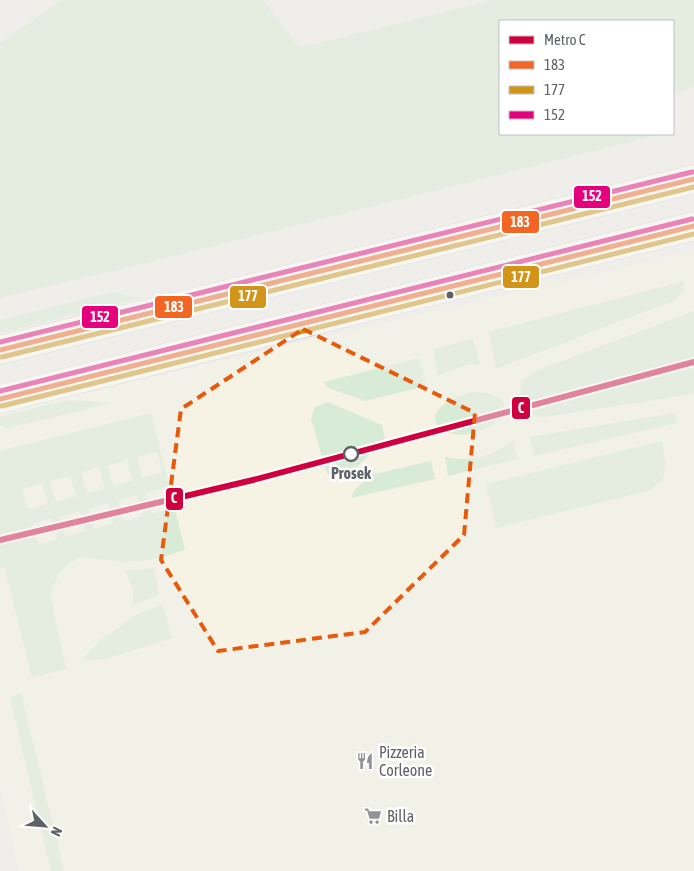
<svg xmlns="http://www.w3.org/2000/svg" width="694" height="871" viewBox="0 0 694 871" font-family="'Asap Condensed',sans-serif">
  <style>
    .commercial { fill: #f7f3e4 }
    .green { fill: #d8ebd6; fill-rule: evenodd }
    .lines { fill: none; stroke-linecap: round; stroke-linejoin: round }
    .secondary-casing { stroke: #cacacb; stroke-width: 29 }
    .secondary { stroke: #fdfcfc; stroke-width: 28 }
    .bus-1-casing { stroke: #fff; stroke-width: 9 }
    .bus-2-casing { stroke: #fff; stroke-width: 9 }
    .bus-3-casing { stroke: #fff; stroke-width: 9 }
    .bus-1 { stroke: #f26522; stroke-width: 5 }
    .bus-2 { stroke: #d1951a; stroke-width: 5 }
    .bus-3 { stroke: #e5007d; stroke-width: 5 }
    .metro-1-casing { stroke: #fff; stroke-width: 10 }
    .metro-1 { stroke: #cf003d; stroke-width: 6 }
    .marked { fill: none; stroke: #e8590c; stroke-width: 4; stroke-dasharray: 10 6; stroke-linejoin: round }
    .bus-dot { fill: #5f6368; stroke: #fff; stroke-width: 2 }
    .stop-dot { fill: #fff; stroke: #5f6368; stroke-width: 2.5 }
    .labels { text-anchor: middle; stroke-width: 5; stroke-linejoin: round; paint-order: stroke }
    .stop-label { font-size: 16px; font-weight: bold; fill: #5f6368; stroke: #fff }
    .poi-label { font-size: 16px; fill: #5f6368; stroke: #fff; text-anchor: start }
    .line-badge { stroke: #fff; stroke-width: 2 }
    .badge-label { font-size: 14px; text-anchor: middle; font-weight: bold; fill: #fff }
  </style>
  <rect width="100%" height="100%" fill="#efeeea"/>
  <polygon class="commercial" points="693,251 694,253 694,871 19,871 0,784 0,412"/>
  <g class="green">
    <polygon points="62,0 263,0 299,47 324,42 493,0 694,0 694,87 673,94 673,21 500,21 500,134 661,134 137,265 0,298 0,43"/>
    <polygon points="684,281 684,290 675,300 496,369 489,332"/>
    <polygon points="112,292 141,298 0,333 0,320"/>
    <polygon points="694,311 694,394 545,417 537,417 528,412 520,392 522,381 536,371"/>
    <polygon points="473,339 480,364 467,365 438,375 433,349"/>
    <polygon points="419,358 427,386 366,401 328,388 324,382"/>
    <path d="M473,392C485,392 494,393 503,401C504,404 506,409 504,412C498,428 463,439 449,433C444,431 440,427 436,424C436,421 435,418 435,416C440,402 461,395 473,392Z"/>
    <polygon points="69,400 111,403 51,418 7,428 0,425 0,417 30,409"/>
    <polygon points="328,402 382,425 385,439 345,479 336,481 328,475 325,468 315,432 311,419 315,407"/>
    <path d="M151,413L185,550L156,559L125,562L80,557L68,564L58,575L51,590L52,603L66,669L32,678L5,568L0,569V452L7,449ZM157,452L163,472L142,478L137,457ZM127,460L133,481L113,486L108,466ZM99,467L105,488L87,494L81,473ZM70,476L76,496L56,502L50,481ZM42,483L48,504L28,509L22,489ZM167,487L173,508L152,514L146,493ZM137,495L143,516L124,521L118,500ZM108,503L114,523L94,529L89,509ZM80,511L85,531L65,537L60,517ZM52,518L58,539L38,545L32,524Z"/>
    <polygon points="675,413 677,423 534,456 529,437"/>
    <path d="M513,441L517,459L448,476L445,457C461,460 477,460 492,453C500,450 506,445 513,441Z"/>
    <polygon points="662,441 666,464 663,479 651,490 496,528 486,484"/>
    <polygon points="431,461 435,479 352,498 353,492 370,475"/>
    <polygon points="154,568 159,594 133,605 133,588 125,571"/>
    <polygon points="162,604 172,638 106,659 82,660 103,638 113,632 134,616"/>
    <polygon points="21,693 64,871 51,871 10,697"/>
  </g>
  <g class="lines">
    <g class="secondary-casing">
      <g id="secondary">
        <polyline points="0,350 694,179"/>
        <polyline points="0,399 694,226"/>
      </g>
    </g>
    <use href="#secondary" class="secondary"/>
    <g class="bus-1-casing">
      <g id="bus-1">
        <polyline points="0,350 694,179"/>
        <polyline points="0,399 694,226"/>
      </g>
    </g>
    <g class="bus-2-casing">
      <g id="bus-2">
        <polyline points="2,357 694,187"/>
        <polyline points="2,406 694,234"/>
      </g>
    </g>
    <g class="bus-3-casing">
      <g id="bus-3">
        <polyline points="0,342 692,172"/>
        <polyline points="0,391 692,219"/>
      </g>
    </g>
    <use href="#bus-1" class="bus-1"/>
    <use href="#bus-2" class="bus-2"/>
    <use href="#bus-3" class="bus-3"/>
    <g class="metro-1-casing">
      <polyline id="metro-1" points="0,540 253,480 694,362"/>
    </g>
    <use href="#metro-1" class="metro-1"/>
  </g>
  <path d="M0 0H694V871H0ZM303,329L475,413L464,535L365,632L218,651L161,560L181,409Z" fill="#efeeea" fill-opacity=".55" fill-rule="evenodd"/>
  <path class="marked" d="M303,329L475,413L464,535L365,632L218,651L161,560L181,409Z"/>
  <defs>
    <g id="restaurant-bare" transform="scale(1.35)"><path d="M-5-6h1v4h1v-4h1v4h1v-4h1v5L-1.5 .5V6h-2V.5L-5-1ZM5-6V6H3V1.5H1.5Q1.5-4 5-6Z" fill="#919496" stroke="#fff" stroke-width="2.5" paint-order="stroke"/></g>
    <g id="supermarket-bare" transform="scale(1.35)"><path d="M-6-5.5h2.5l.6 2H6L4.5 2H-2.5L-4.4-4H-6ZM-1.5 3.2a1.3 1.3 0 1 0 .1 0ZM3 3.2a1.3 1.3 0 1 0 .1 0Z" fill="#919496" stroke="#fff" stroke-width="2.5" paint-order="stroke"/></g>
  </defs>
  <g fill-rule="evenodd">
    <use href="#restaurant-bare" x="365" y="761"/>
    <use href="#supermarket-bare" x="373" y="816"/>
  </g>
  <circle class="bus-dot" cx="450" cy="295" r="4.5"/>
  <circle class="stop-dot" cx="351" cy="454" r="7"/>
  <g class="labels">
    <g class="stop-label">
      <text x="351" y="479">Prosek</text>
    </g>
    <g class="poi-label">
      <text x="379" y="758">Pizzeria<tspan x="379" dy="18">Corleone</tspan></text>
      <text x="387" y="822">Billa</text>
    </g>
  </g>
  <g class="line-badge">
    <rect x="573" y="185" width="38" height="24" rx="5" fill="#e5007d"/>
    <rect x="501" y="210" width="39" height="24" rx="5" fill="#f26522"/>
    <rect x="502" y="265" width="38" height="24" rx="5" fill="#d1951a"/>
    <rect x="229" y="285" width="38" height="24" rx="5" fill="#d1951a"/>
    <rect x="154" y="295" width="39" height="24" rx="5" fill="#f26522"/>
    <rect x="81" y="305" width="38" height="24" rx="5" fill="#e5007d"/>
    <rect x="511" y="396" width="20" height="24" rx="5" fill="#cf003d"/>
    <rect x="165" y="487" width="19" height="24" rx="5" fill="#cf003d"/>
  </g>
  <g class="badge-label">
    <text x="592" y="201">152</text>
    <text x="520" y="227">183</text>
    <text x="521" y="282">177</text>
    <text x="248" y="301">177</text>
    <text x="174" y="312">183</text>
    <text x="100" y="322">152</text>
    <text x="521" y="413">C</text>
    <text x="174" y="503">C</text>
  </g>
  <rect x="499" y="20" width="175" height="115" fill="#ffffff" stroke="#bfc1c3"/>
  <rect x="509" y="36" width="25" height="8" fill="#cf003d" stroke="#bfc1c3"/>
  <text x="544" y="45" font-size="15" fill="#5f6368">Metro C</text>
  <rect x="509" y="61" width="25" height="8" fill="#f26522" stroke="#bfc1c3"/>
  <text x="544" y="70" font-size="15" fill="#5f6368">183</text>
  <rect x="509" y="86" width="25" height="8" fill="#d1951a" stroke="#bfc1c3"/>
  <text x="544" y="95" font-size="15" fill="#5f6368">177</text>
  <rect x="509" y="111" width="25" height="8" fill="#e5007d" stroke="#bfc1c3"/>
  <text x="544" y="120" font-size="15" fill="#5f6368">152</text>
  <g transform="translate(45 826) rotate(116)" stroke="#ffffff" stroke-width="4" paint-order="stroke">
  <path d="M0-4L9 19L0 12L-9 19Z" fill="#5f6368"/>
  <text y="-8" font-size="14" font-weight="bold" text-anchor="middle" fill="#5f6368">N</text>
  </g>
</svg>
